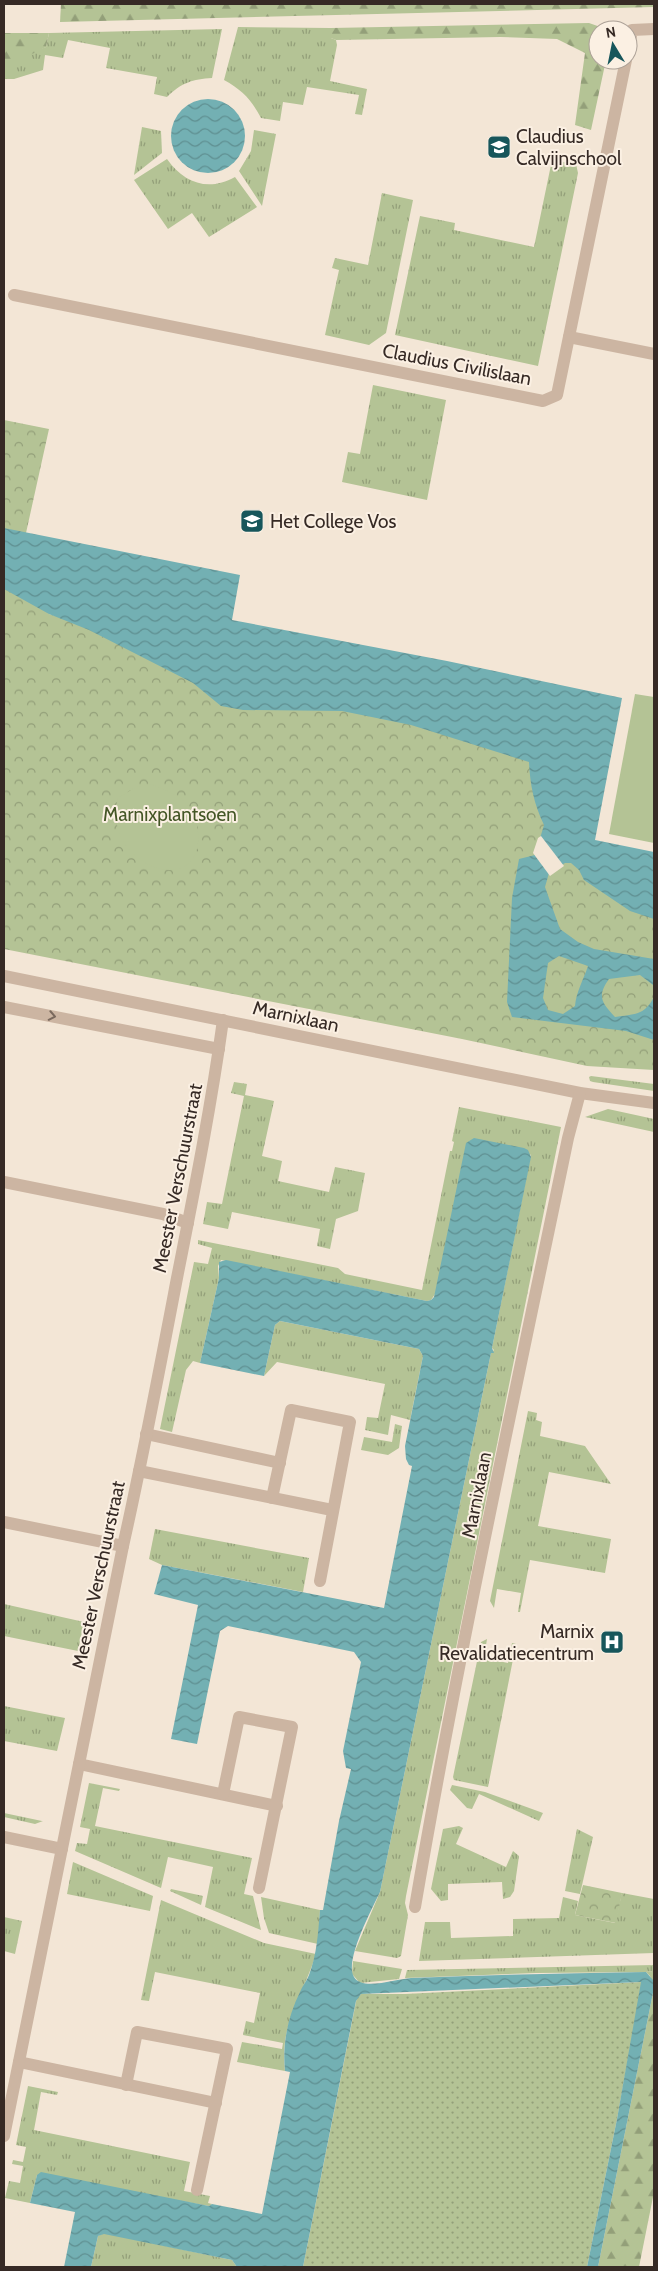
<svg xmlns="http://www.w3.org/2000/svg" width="658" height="2271" viewBox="0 0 658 2271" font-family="Cabin,sans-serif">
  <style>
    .grass { fill: url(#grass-tufts) }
    .forest { fill: url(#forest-firs) }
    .park { fill: url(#park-crowns) }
    .garden { fill: url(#garden-dots) }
    .pitch { fill: #b4c395 }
    .water { fill: url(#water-waves); fill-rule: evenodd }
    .pier { fill: #f3e6d6 }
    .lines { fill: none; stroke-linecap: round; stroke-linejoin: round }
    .minor { stroke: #ccb5a2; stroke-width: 12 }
    .oneway { stroke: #7a695d }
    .labels { text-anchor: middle; stroke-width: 4; stroke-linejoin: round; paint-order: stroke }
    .poi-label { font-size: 19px; fill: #362a25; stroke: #fbf0e3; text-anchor: start }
    .street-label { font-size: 19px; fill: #362a25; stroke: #fbf0e3 }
    .park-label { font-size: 19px; fill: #445626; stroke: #fbf0e3 }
  </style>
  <defs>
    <pattern id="grass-tufts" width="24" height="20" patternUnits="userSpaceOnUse" patternTransform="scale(1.25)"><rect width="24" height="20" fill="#b4c395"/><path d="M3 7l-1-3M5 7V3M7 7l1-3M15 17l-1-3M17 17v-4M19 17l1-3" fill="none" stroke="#939f79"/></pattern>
    <pattern id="forest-firs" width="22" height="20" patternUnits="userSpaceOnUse" patternTransform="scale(1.25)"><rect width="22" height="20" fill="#b4c395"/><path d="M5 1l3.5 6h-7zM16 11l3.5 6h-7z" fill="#939f79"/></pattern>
    <pattern id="park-crowns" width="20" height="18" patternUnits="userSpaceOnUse" patternTransform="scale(1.25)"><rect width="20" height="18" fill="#b4c395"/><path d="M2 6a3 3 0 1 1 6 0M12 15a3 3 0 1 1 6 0" fill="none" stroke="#939f79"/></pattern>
    <pattern id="garden-dots" width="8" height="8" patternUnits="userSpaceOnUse" patternTransform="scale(1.25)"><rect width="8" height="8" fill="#b4c395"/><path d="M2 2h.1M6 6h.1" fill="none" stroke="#939f79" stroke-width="1.8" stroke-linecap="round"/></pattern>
    <pattern id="water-waves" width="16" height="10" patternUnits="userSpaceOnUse" patternTransform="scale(1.25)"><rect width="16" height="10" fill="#73b0b3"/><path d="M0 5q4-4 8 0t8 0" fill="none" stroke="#5f8f91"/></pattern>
  </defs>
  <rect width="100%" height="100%" fill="#f3e6d6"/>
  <g class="grass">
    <path d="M238,27L331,28V38L336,40L337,45L330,81L367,89L362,115L355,114L359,95L307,87L303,105L283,102L280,121L261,118C251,99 242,90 224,80Z"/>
    <path d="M222,29L212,78C193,79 181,83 167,97L154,94L157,77L106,68L110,48L68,40L63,58L45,55L43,70L14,79H4V62L46,47L49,33Z"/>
    <polygon points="142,127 161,131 162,153 134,175"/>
    <polygon points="254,130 276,134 262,206 239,171 251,151"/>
    <path d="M167,159C184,183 208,192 235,177L257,207L209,237L192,213L168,229L134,180Z"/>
    <polygon points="552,160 576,164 578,173 538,366 395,335 420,216 455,223 454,230 534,247"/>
    <polygon points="382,193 413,200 386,333 369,345 325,335 339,270 332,268 335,258 368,265"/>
    <polygon points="373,385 446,400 427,500 342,482 348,452 360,454"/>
    <polygon points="591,1076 654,1084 654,1091 593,1082 590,1081 589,1077"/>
    <polygon points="234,1082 247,1084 245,1095 274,1101 262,1156 282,1161 278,1181 329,1192 335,1167 365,1173 358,1211 336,1219 330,1249 317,1246 320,1229 232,1212 228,1229 203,1224 207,1202 222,1204 244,1096 231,1093"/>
    <polygon points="459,1107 561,1127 406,1896 405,1903 408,1915 401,1956 397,1958 355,1951 380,1892 491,1353 494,1350 492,1348 531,1154 431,1300 427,1301 221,1260 218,1266 219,1278 200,1363 193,1361 186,1370 172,1432 160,1429 194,1262 208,1264 212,1248 198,1244 198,1240 338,1268 345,1274 422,1290 450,1151 452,1151 454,1142 452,1141"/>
    <polygon points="608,1109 654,1119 654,1132 585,1117"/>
    <polygon points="280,1321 419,1349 423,1356 410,1420 391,1415 388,1435 365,1430 367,1417 378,1418 385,1384 277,1362 264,1376 275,1325"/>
    <polygon points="528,1411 537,1413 536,1420 542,1422 540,1436 585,1446 611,1484 549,1472 538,1526 611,1539 605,1573 530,1560 520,1612 518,1612 521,1593 497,1589 494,1608 490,1601"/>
    <polygon points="395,1424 402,1426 399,1448 388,1455 361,1450 364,1437 392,1442"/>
    <polygon points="155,1529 309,1558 303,1592 162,1565 149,1559"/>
    <polygon points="4,1604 84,1622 78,1651 4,1636"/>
    <polygon points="487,1639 484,1658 508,1663 512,1643 516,1644 488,1787 454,1780 453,1777 481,1642"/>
    <polygon points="4,1706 65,1718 57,1751 4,1741"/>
    <polygon points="89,1783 120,1789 119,1791 103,1788 95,1826 252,1858 244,1894 253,1896 261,1930 205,1907 213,1867 168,1857 161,1888 75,1851 77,1843 87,1844 90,1829 80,1827"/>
    <polygon points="452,1785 485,1792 543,1813 539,1821 479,1794 472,1809 467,1808 450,1790"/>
    <polygon points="4,1813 42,1821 43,1821 35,1824 4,1817"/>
    <polygon points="459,1826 463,1828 456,1844 506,1867 513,1851 519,1856 514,1891 510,1897 503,1899 502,1882 448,1884 448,1900 441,1901 431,1889 443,1829"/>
    <polygon points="577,1829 593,1837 580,1894 565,1891"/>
    <polygon points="73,1862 153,1896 150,1911 67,1894"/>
    <polygon points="171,1889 203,1896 201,1905 170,1891"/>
    <polygon points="622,1893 654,1899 654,1953 419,1961 425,1922 450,1922 451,1938 513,1936 513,1919 559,1918 563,1897 578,1901 575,1915 615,1923"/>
    <polygon points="261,1897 320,1910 318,1944 269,1933 264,1918"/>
    <path d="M161,1900L264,1943L316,1954C303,1996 279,2023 285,2071L237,2062L242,2042L282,2049L283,2043L243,2035L246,2021L254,2023L260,1993L155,1972L149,2001L141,2000Z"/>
    <polygon points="4,1917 22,1921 15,1954 4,1951"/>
    <polygon points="353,1961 402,1969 399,1979 360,1983 352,1974"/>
    <polygon points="654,1965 654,1971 646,1972 536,1973 405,1978 407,1970"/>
    <polygon points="28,2086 58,2092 57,2095 41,2092 34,2130 190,2162 184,2191 210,2196 208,2203 212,2204 209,2206 37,2175 30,2203 5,2198 9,2181 20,2183 23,2166 12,2164 13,2160 23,2162 26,2147 16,2145"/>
    <polygon points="104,2233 232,2260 237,2267 91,2267 98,2236"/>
  </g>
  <g class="forest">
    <polygon points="61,4 654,4 654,7 60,22"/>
    <polygon points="589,23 609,30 598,30 598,60 606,60 591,130 575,125 585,53 557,39 500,37 336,40 331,38 331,28"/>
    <polygon points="4,33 49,33 46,47 26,57 7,63 4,62"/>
    <polygon points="654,1971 654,2192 639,2267 598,2267 654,1988 650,1976 646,1972"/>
  </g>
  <g class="park">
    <polygon points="4,420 49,429 26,533 49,614 560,752 600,861 654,870 654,1070 587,1066 462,1039 4,949"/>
    <polygon points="583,1885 622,1893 616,1923 575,1915"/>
  </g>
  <polygon class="garden" points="642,1982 617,2119 587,2267 303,2267 357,1997 361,1994 405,1994"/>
  <g class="pitch">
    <polygon points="635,694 654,697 654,843 609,834"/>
    <path d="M151,784C177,795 195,801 198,832C204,902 100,866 118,798L136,787Z"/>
  </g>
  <g class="water">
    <circle cx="208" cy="136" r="37"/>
    <path d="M4,528L240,575L232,620L447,661L622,698L595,840L654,852V919L630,911L584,880L579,870L571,863H565L549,873L545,887L560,929L578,942L594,949L654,959V992L653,985L640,975L609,979C597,996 601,1002 615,1017C634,1014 644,1016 654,997V1040L626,1031L512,1017L507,1002L512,898L519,859L535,855L544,825C534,804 530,785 529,762L411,725L342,711L243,710L221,706L193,683L89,630L49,614L4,589ZM559,956L588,966C583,981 576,992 575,1006L563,1014L548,1010L543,998L548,963Z"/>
    <path d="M474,1138L524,1148L528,1150L531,1157L492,1348L494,1353H491L380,1892C372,1909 344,1961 354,1977C362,1991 396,1979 411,1978C489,1975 568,1973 646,1972L653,1980L654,1988L598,2267H587L617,2119L641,1982L361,1994L356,2001L303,2267H237L232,2260L104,2234L98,2236L91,2267H64L75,2212L30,2203L37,2175L41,2172L209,2206L212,2204L262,2214L290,2072L285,2071C282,2044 288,2016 300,1992C302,1986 307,1981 309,1975C317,1954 318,1933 320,1910H323L339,1821L351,1769L346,1768L343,1751L361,1662L354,1652L228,1626L220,1631L197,1744L171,1739L198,1605L154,1594L162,1565L384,1608L412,1466L409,1465L406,1459L405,1446L423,1356L419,1349L280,1321L275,1325L264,1376L200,1363L219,1278V1262L226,1260L427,1301L431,1300L434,1297L466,1143Z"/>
  </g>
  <polygon class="pier" points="541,836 564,866 550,876 533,853 538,838"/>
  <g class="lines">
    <g class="minor">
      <polyline points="628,51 632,30 654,29"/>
      <polyline points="14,295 543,401 557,395 626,60"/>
      <polyline points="569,337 654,354"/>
      <polyline points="4,976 580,1093 654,1103"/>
      <polyline points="4,1007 219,1049"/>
      <polyline points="4,1182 163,1214 188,1223"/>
      <polyline points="146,1434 280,1463"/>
      <polyline points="139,1471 332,1510"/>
      <polyline points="272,1498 291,1410 350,1422 320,1581"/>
      <polyline points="4,1522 123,1546"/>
      <polyline points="79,1764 277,1806"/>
      <polyline points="223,1794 239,1717 292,1727 259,1888"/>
      <polyline points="4,1837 62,1849"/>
      <path d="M415,1907C459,1649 515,1394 568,1138L580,1093"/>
      <polyline points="19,2062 216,2103"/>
      <polyline points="126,2085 137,2032 227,2049 197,2190"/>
      <path d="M4,2136L123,1546C143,1457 160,1367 177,1278C194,1192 211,1107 223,1020"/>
    </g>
  </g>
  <defs><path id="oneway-chevron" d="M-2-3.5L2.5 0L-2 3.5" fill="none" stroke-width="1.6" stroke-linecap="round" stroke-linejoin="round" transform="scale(1.25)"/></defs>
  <use class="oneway" href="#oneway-chevron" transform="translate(52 1016) rotate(11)"/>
  <defs>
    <g id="school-square" transform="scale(1.25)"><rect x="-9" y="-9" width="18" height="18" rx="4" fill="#17565b" stroke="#fbf0e3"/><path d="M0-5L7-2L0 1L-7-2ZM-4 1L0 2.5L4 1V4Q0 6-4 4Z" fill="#fff"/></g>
    <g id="hospital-square" transform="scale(1.25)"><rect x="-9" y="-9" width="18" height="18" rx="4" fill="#17565b" stroke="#fbf0e3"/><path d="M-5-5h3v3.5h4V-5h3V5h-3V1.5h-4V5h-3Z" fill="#fff"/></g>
  </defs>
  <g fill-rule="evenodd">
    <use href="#school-square" x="499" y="147"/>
    <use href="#school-square" x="252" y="521"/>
    <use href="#hospital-square" x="612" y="1642"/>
  </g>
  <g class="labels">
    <g class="poi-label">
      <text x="516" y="143">Claudius<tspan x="516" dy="22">Calvijnschool</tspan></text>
      <text x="270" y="528">Het College Vos</text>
      <text x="594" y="1638" text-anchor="end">Marnix<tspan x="594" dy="22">Revalidatiecentrum</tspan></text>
    </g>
    <g class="street-label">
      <text transform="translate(457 364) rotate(11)" y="7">Claudius Civilislaan</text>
      <text transform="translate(296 1016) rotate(12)" y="7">Marnixlaan</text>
      <text transform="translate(177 1178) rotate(-79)" y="7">Meester Verschuurstraat</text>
      <text transform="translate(476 1495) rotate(-79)" y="7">Marnixlaan</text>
      <text transform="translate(98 1575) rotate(-78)" y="7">Meester Verschuurstraat</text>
    </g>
    <g class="park-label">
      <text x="170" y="821">Marnixplantsoen</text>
    </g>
  </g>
  <rect width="658" height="2271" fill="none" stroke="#362a25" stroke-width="10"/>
  <g transform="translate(613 45) rotate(350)"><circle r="24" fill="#fbf0e3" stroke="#aca197"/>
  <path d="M0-4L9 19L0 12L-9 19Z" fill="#17565b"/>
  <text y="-8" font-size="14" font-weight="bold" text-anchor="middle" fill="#362a25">N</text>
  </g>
</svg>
